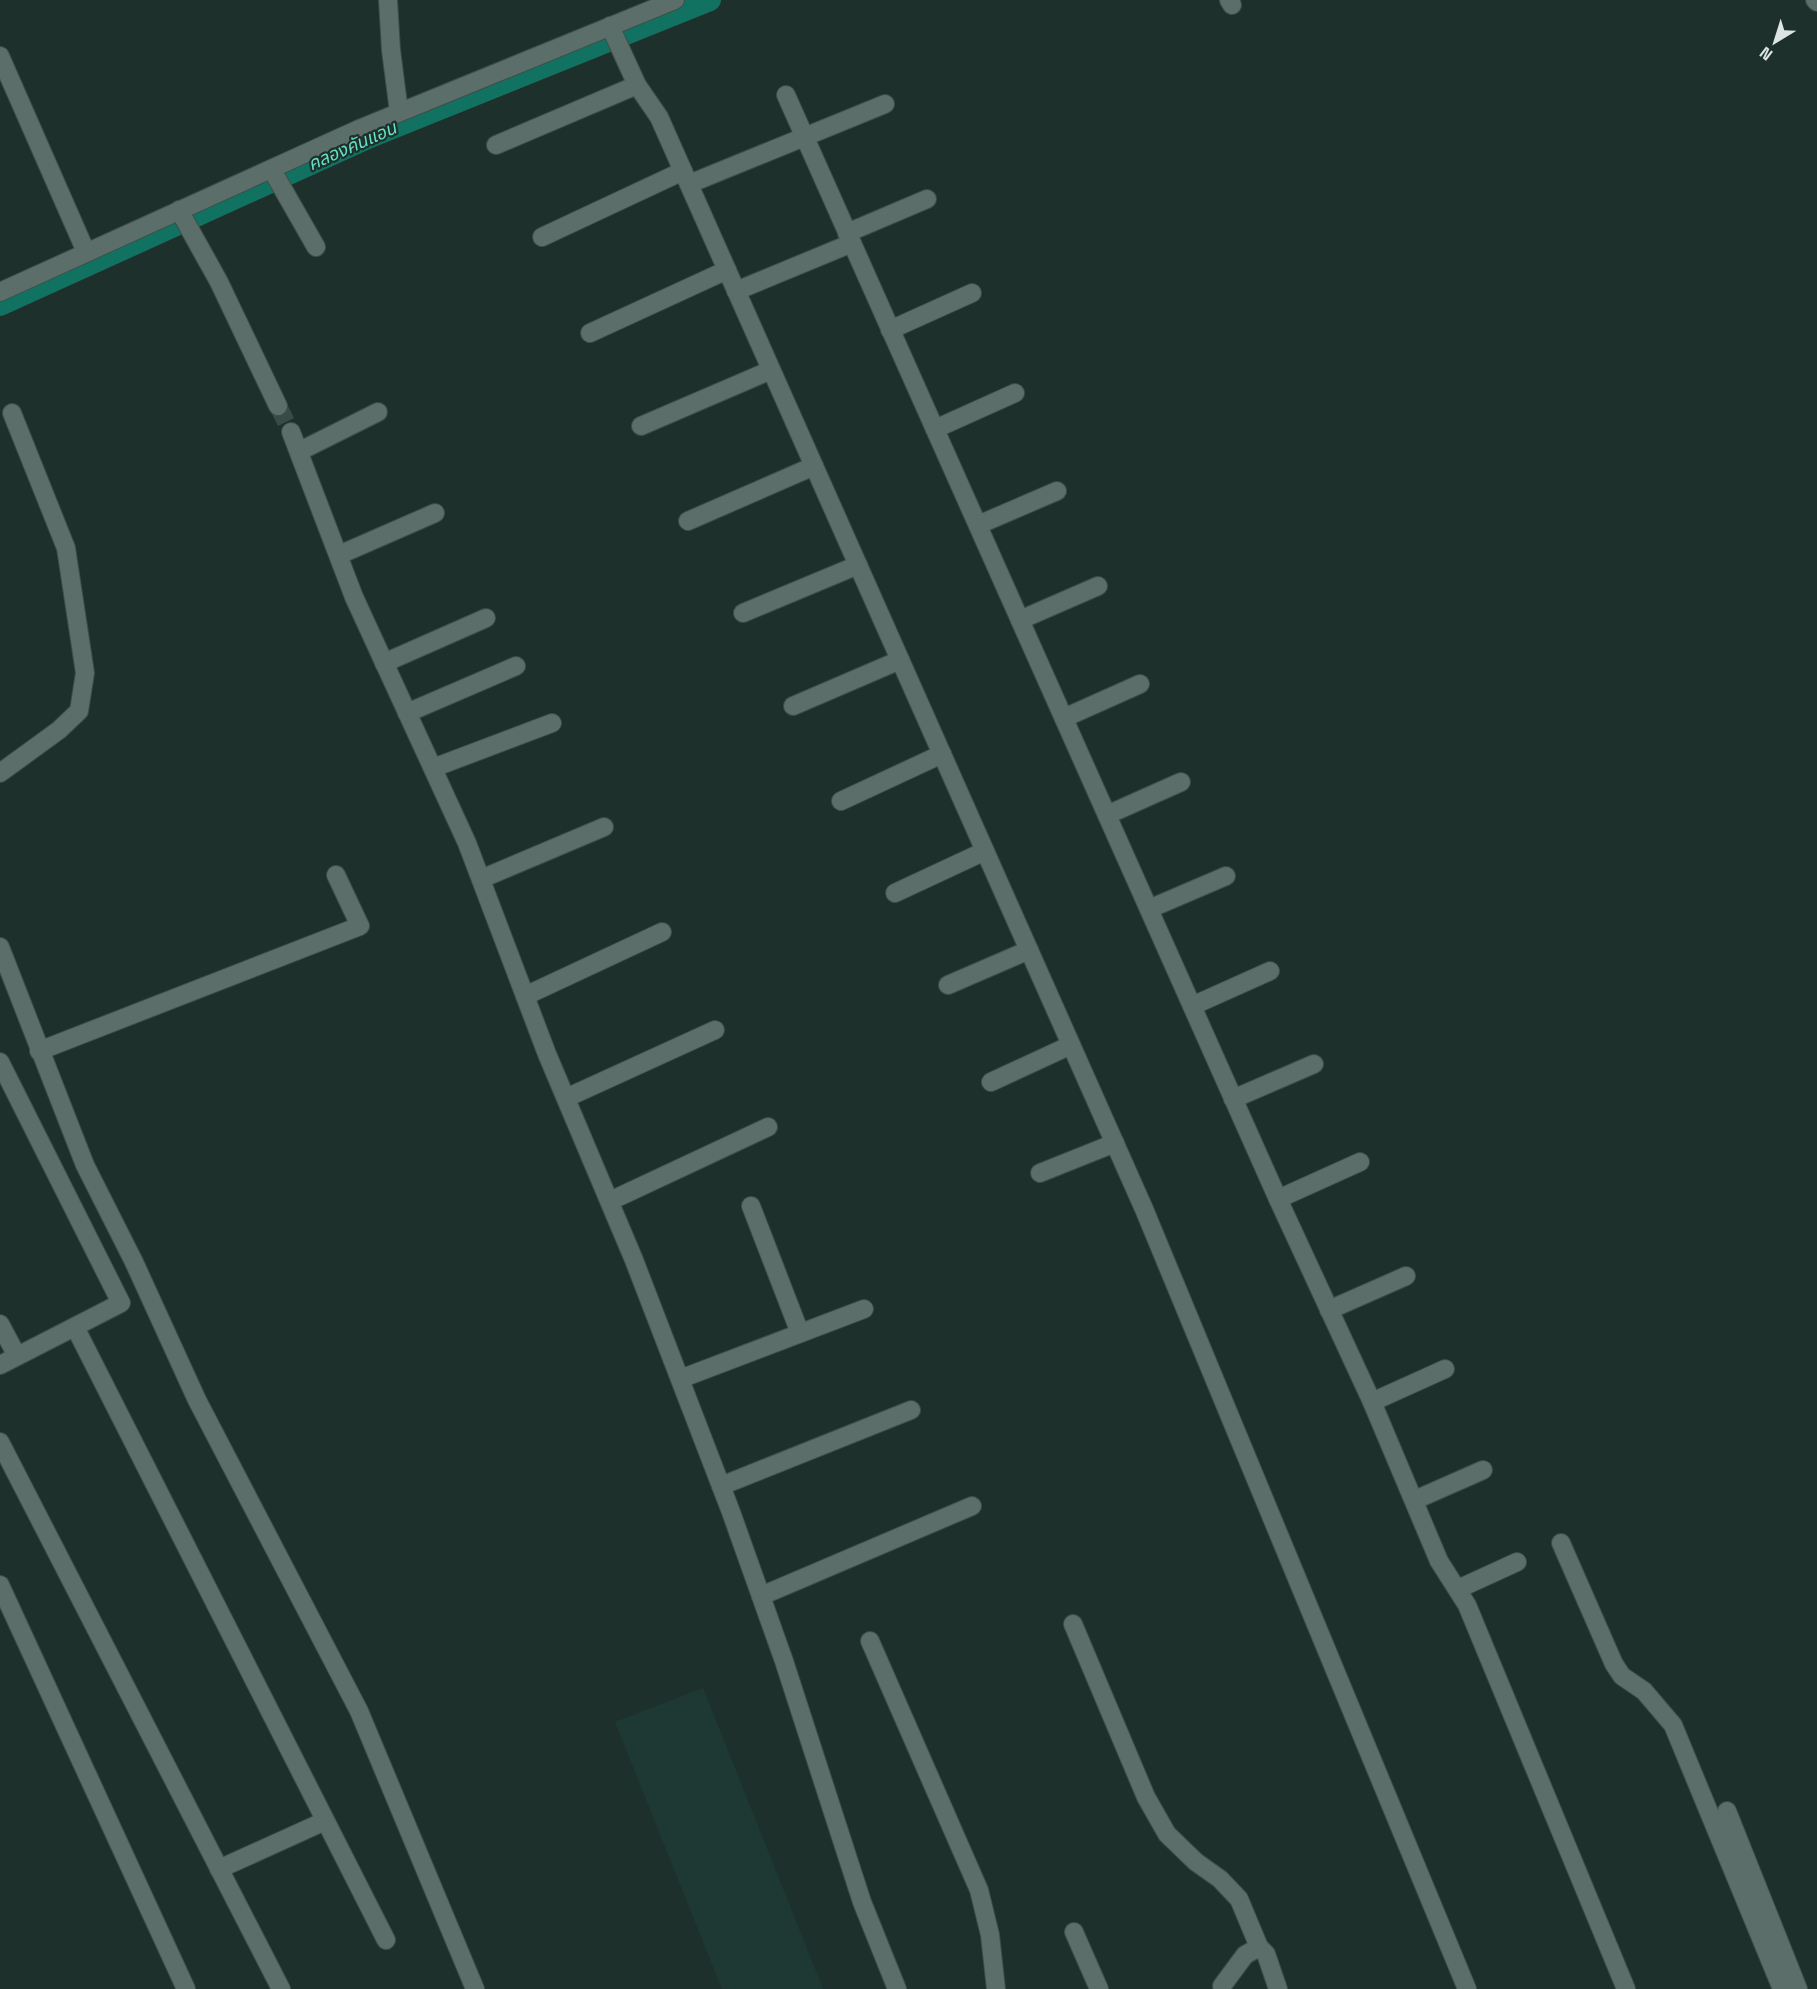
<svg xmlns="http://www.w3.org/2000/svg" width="1817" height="1989" viewBox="0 0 1817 1989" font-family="'Space Grotesk','Noto Sans Thai',sans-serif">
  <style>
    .built { fill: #1e3933 }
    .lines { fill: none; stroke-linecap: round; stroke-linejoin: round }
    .canal { stroke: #127261; stroke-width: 22 }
    .minor-tunnel { stroke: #3a4b47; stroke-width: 18; stroke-dasharray: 18 9; stroke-linecap: butt }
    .minor-casing { stroke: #3e4e4a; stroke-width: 20 }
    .minor { stroke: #5b6e69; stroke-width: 18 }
    .labels { text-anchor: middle; stroke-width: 4.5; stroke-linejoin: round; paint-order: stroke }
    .water-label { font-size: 18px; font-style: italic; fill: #66e0c6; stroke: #1e302c }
  </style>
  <rect width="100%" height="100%" fill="#1e302c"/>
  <polygon class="built" points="703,1688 823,1989 722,1989 615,1722"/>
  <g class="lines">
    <polyline class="canal" points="0,305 370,137 710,0"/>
    <polyline class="minor-tunnel" points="278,406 291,432"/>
    <g class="minor-casing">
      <g id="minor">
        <polyline points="388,0 391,50 399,112"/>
        <polyline points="1229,0 1232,5"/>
        <polyline points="1815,0 1817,2"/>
        <polyline points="610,26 637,85 659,117 1144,1209 1467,1989"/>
        <polyline points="0,56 86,252"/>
        <polyline points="786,95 1278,1199 1372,1402 1439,1561 1467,1605 1626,1989"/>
        <polyline points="496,145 637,85"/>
        <polyline points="272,170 316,247"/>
        <polyline points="689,184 885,104"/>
        <polyline points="179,210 219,282 278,406"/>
        <polyline points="847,233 927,199"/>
        <polyline points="542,237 683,171"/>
        <polyline points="736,291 852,243"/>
        <polyline points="0,292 359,129 675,0"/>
        <polyline points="890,330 972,293"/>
        <polyline points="590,333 727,270"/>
        <polyline points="641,426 771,370"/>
        <polyline points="935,429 1015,393"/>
        <polyline points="291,432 354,597 467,843 547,1054 634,1260 731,1512 784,1661 862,1902 897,1989"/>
        <polyline points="300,451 378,412"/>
        <polyline points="688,521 814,466"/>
        <polyline points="978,525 1057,491"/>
        <polyline points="339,555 435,513"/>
        <polyline points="743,613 858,565"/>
        <polyline points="1020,620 1098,586"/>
        <polyline points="384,663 486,618"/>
        <polyline points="793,706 900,660"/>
        <polyline points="407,713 516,666"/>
        <polyline points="1064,718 1140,684"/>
        <polyline points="433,768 552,723"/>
        <polyline points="0,773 59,730 79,711 85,673 66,548 12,413"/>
        <polyline points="841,801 942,754"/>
        <polyline points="1107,815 1181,782"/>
        <polyline points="481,879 604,827"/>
        <polyline points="895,893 985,851"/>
        <polyline points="1149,909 1226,876"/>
        <polyline points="0,947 85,1165 134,1262 197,1400 359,1711 475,1989"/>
        <polyline points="948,985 1029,950"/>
        <polyline points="525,996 662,932"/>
        <polyline points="1192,1006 1270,971"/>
        <polyline points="39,1051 360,926 336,875"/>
        <polyline points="0,1062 121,1303 0,1365"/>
        <polyline points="991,1082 1071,1045"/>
        <polyline points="566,1098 715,1030"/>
        <polyline points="1233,1099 1314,1064"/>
        <polyline points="1040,1173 1115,1143"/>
        <polyline points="1278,1199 1360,1162"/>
        <polyline points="610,1201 768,1127"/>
        <polyline points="751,1206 800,1333"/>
        <polyline points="1329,1310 1406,1276"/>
        <polyline points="0,1324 17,1356"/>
        <polyline points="75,1327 386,1940"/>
        <polyline points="680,1379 864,1309"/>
        <polyline points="1372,1402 1445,1369"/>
        <polyline points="0,1442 281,1989"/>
        <polyline points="721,1486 911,1410"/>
        <polyline points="1415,1500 1483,1470"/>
        <polyline points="1561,1543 1614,1664 1622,1676 1644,1691 1673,1725 1782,1989"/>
        <polyline points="0,1585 186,1989"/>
        <polyline points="1458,1589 1517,1562"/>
        <polyline points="761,1596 972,1506"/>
        <polyline points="1073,1624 1146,1797 1167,1834 1196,1862 1220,1879 1239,1899 1259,1947"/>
        <polyline points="870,1641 979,1890 990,1935 996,1989"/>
        <polyline points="1727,1811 1798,1989"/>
        <polyline points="219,1869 325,1821"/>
        <polyline points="1074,1932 1099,1989"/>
        <polyline points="1222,1986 1245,1955 1259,1947 1266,1954 1278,1989"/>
      </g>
    </g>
    <use href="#minor" class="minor"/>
  </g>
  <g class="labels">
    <g class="water-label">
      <text transform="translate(352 146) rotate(-24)" y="6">คลองคันแอน</text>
    </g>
  </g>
  <g transform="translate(1775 42) rotate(218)" stroke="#1e302c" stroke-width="4.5" paint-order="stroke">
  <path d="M0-4.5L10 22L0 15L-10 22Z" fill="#dbe6e3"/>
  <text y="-9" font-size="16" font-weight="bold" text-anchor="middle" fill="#dbe6e3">N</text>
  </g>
</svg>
